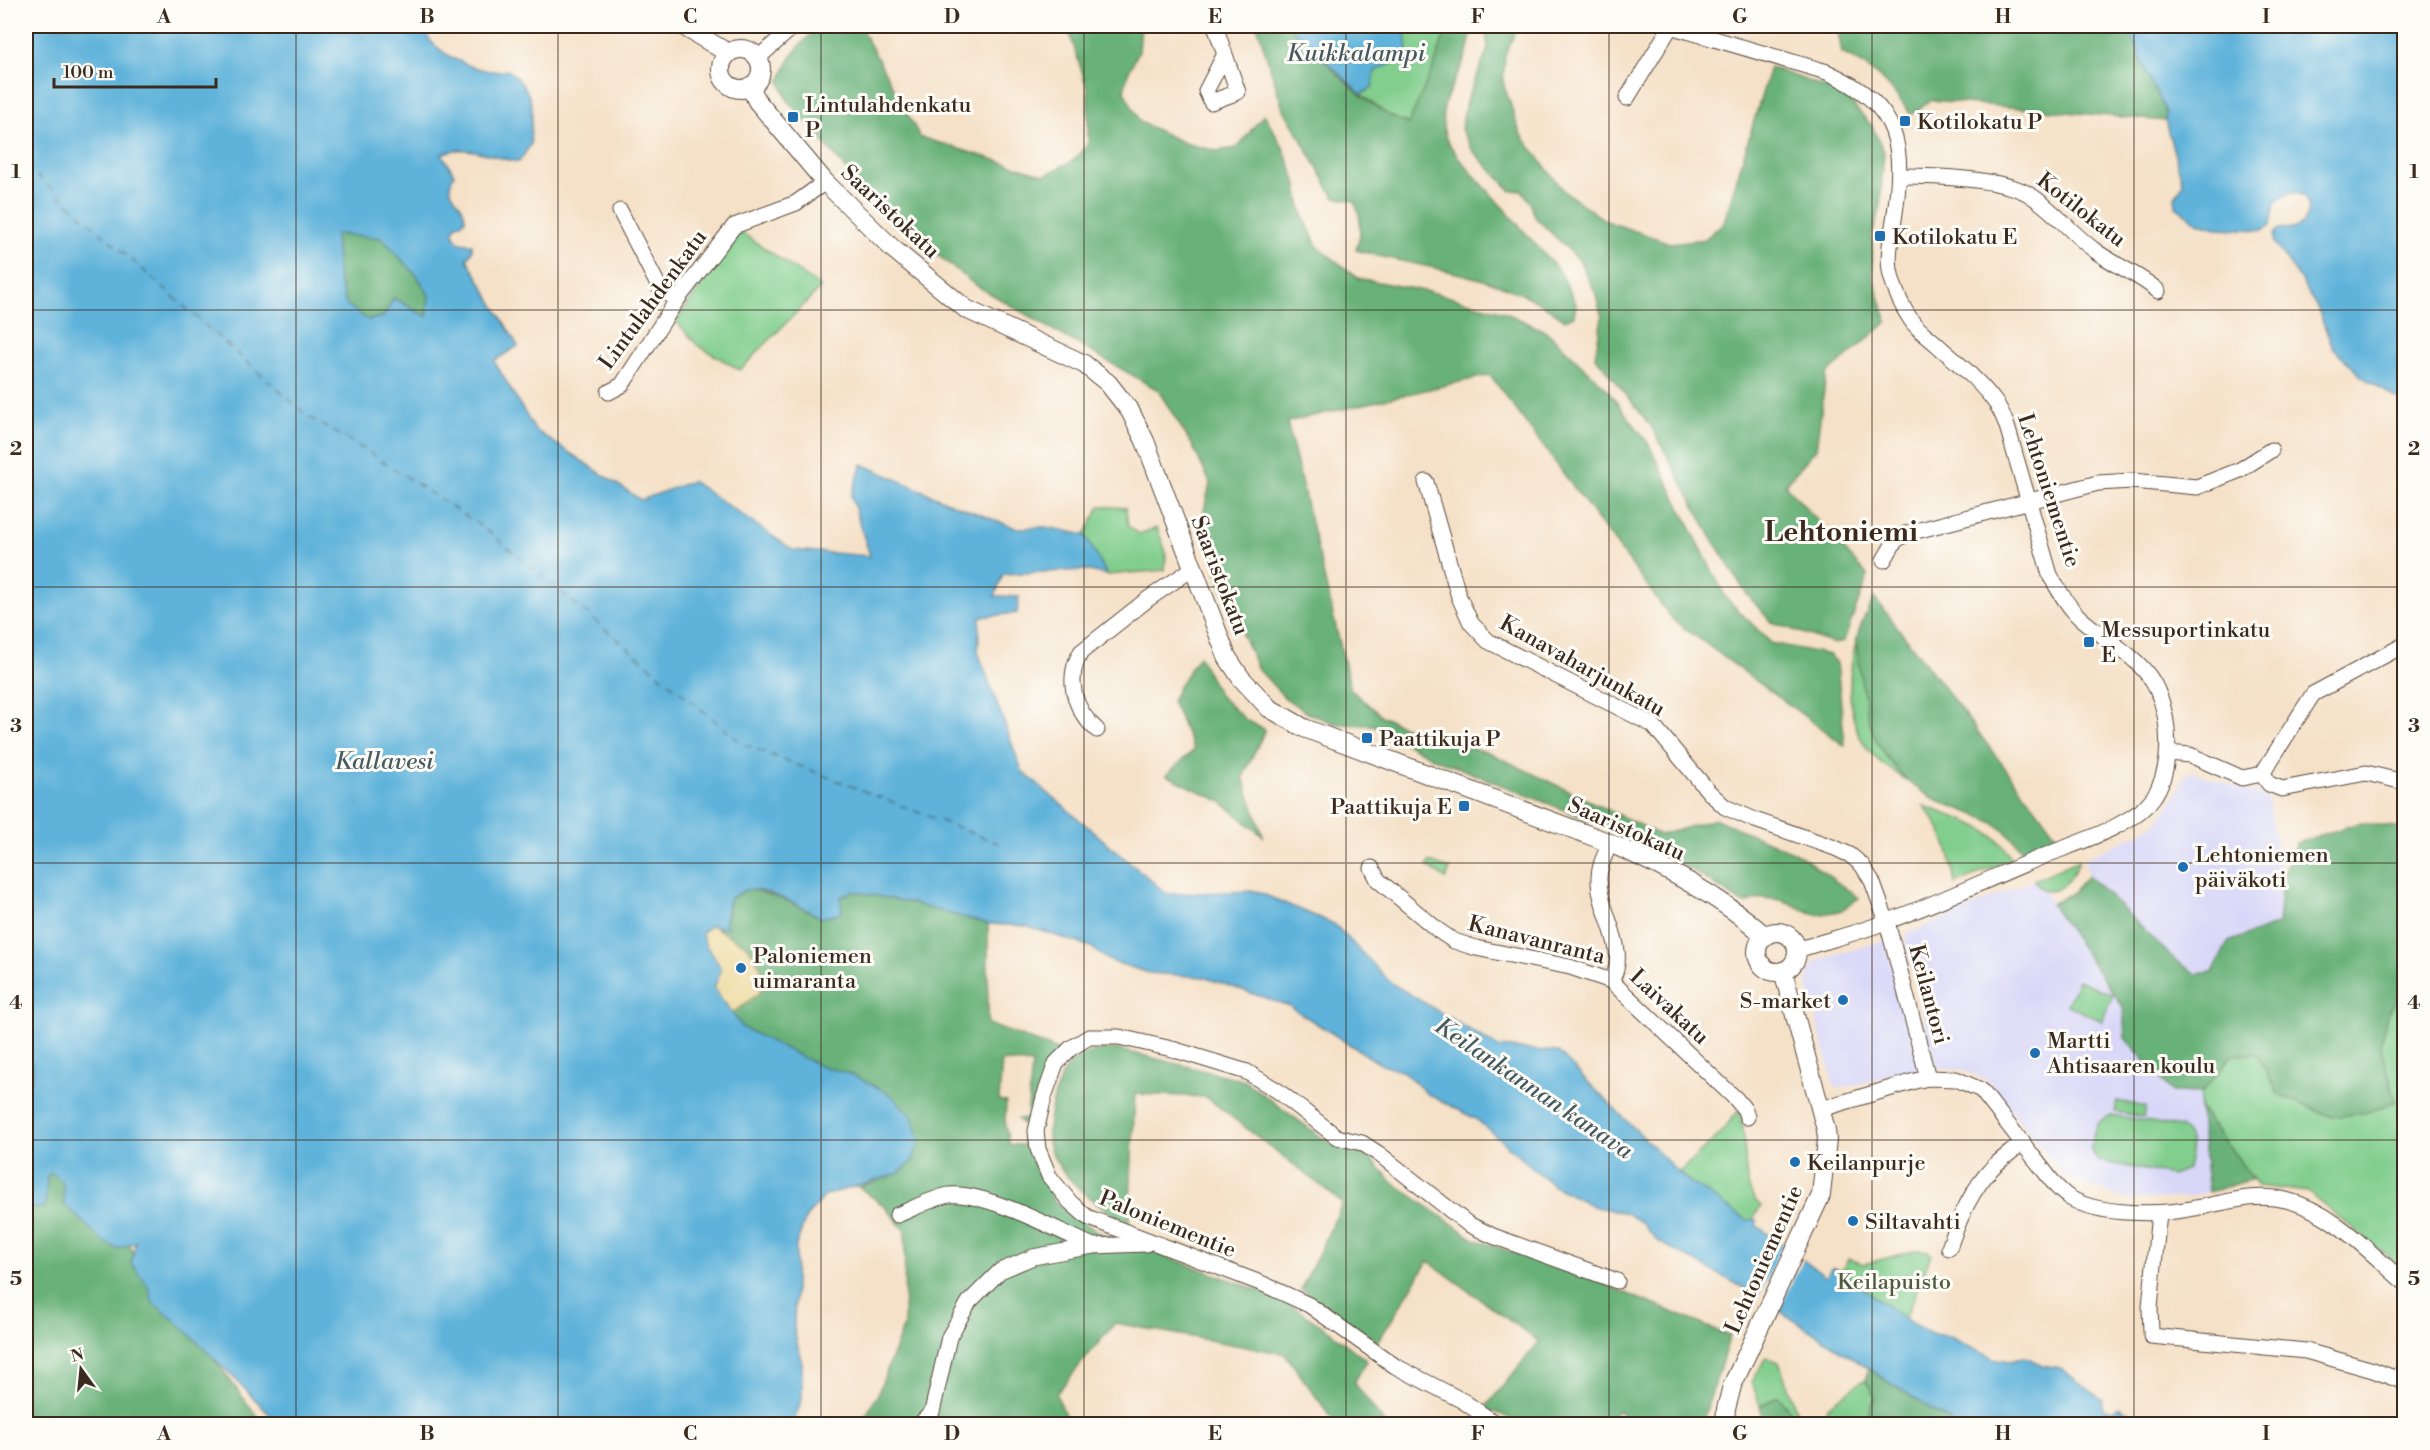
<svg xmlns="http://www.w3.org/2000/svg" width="2430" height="1450" viewBox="0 0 2430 1450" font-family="'Libre Bodoni',serif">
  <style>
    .built { fill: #d8d7f8 }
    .green { fill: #81ce8d; stroke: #5e7c56; stroke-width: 1.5 }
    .forest { fill: #68b178; stroke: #526e4b; stroke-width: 1.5 }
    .sand { fill: #eeda9e; stroke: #94825e; stroke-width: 1.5 }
    .water { fill: #5eb2da; stroke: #4c6e7c; stroke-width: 1.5; fill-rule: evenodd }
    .pier { fill: #f5e1c8 }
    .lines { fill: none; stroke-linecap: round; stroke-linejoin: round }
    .ferry { stroke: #475a60; stroke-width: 1.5; stroke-dasharray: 8 6; stroke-linecap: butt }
    .minor-casing { stroke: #574538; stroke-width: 17 }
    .major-casing { stroke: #574538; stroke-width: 20 }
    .minor { stroke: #fff; stroke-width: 15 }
    .major { stroke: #fff; stroke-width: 18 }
    .grid { fill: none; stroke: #3b2a1e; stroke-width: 1.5; stroke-opacity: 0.55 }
    .poi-dot { fill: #1f6fb2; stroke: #fdfcf7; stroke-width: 2 }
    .labels { text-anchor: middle; stroke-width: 6; stroke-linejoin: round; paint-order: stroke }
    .poi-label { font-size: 22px; fill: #3b2a1e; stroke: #fdfcf7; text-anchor: start }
    .street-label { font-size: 22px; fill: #3b2a1e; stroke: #fdfcf7 }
    .park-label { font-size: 22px; fill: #505b3f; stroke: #fdfcf7 }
    .water-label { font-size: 24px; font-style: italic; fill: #475a60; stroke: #fdfcf7 }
    .district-label { font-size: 28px; font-weight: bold; fill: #3b2a1e; stroke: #fdfcf7 }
    .neatline { fill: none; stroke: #3b2a1e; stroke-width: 2 }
    .grid-label { font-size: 20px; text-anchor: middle; font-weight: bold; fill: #3b2a1e }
  </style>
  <rect width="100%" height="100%" fill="#fdfcf7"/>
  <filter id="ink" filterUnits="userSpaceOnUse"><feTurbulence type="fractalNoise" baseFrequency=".0167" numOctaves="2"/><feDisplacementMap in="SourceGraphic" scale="12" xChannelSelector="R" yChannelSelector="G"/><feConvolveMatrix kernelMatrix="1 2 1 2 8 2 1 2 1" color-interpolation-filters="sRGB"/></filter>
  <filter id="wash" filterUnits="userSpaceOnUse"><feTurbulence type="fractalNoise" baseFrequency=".008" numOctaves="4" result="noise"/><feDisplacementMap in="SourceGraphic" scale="24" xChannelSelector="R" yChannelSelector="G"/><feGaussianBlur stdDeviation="1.35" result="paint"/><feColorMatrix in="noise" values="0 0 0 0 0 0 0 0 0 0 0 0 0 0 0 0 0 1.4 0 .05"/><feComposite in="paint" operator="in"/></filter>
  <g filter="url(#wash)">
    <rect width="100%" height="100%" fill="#f5e1c8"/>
    <g class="built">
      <polygon points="2193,772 2268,798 2282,880 2278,924 2229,942 2213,972 2196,975 2176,961 2088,875 2084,859 2135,836 2159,821 2177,793 2186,774"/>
      <polygon points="2034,880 2039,887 2045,891 2051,904 2123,1007 2125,1038 2172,1092 2201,1093 2199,1109 2209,1192 2188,1197 2128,1200 2064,1176 1988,1081 1964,1070 1936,1067 1905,944 1907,934"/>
      <polygon points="1885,940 1920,1069 1838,1089 1832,1080 1807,982 1809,970 1818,960"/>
    </g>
    <g class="green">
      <polygon points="1404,26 1447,26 1436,61 1409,124 1390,117 1361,94 1372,88 1375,71 1391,63 1407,49"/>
      <polygon points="741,232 821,287 740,370 697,345 676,321 734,238"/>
      <polygon points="1100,506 1126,508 1128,526 1139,534 1157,528 1166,552 1165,570 1107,575 1085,535"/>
      <path d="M1857,638L1859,669L1888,758L1906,781C1896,772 1882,765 1873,755C1844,725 1847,675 1857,638Z"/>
      <path d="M1924,806C1958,819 1994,825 2012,859L1955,884C1951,854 1944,830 1924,806Z"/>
      <path d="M2079,860C2073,879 2051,906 2034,880Z"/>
      <polygon points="1429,862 1450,869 1446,879 1427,866"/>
      <polygon points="2078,980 2113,995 2102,1021 2067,1005"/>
      <polygon points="2404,988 2404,1270 2308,1192 2258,1186 2199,1108 2201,1093 2232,1055 2258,1054 2278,1094 2331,1117 2396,1101 2380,1045 2387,1015"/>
      <polygon points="2117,1101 2146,1107 2144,1117 2115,1112"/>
      <path d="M1739,1110C1750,1139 1737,1187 1761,1206L1753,1219L1748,1221L1678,1173L1717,1137Z"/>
      <path d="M2111,1115L2180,1127C2196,1138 2190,1152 2187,1169L2172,1175L2098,1161L2090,1149C2095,1132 2093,1122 2111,1115Z"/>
      <polygon points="1917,1250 1928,1251 1931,1255 1905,1319 1841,1272 1848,1259 1864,1264"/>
      <polygon points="1766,1357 1779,1362 1801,1424 1778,1396 1760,1406 1752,1382"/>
      <polygon points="1865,1379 1876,1398 1863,1424 1823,1424 1827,1407"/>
    </g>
    <g class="forest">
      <path d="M821,26H860L920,137L1045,175L1074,160L1088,144V90L1067,26H1141L1139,51L1128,73L1124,91L1140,122L1184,143L1217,151L1237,148L1264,114L1283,147L1296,181L1302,213L1317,246L1358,278L1435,293L1504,312L1547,332L1606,388L1648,443L1726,598L1771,643L1830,655L1837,663L1845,746L1672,619L1490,375L1287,422L1351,690L1383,717L1433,740L1488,752L1660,835L1716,819L1798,854L1859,898L1840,911L1816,915L1782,900L1762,898L1744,904L1692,870L1612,829L1431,757L1373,725L1336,724L1308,713L1285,698L1258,669L1226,598L1201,525L1210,483L1192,445L1158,390L975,285L880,209L788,101L780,82C790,54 799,44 821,26Z"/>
      <path d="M1257,26H1289C1327,59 1360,106 1408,124L1436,61L1447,26H1470C1474,70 1430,95 1446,138C1448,144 1455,151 1458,157L1561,273L1576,304L1574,316L1565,320C1506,273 1426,270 1356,250C1362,231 1362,219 1354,201L1334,197L1282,106Z"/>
      <polygon points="1485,26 1506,26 1515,33 1505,55 1503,82 1520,133 1563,190 1606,221 1670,243 1705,239 1724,222 1770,67 1843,94 1872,126 1884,152 1880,206 1872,235 1873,277 1887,322 1826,375 1816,449 1785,485 1868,576 1844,641 1834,644 1771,622 1746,593 1713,540 1651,426 1595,356 1602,317 1595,292 1579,260 1535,217 1530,202 1522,190 1511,191 1473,151 1461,129 1466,102 1488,49"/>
      <path d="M1837,26H2121L2131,36L2137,47L2147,75L2166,112L2165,121L1931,100L1911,115C1889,83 1877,71 1842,53Z"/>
      <polygon points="335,234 382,238 418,277 429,295 427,318 383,317 367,320 346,304 338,277"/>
      <path d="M1874,598C1938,677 1998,760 2061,841L2025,857C2004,815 1968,816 1931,797C1904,783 1877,751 1869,721C1866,710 1865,697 1862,685C1860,671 1856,655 1857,640C1858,627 1868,610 1874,598Z"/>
      <polygon points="1199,656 1219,695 1246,720 1265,730 1243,777 1263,836 1220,801 1166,775 1194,750 1172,701 1180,684"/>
      <polygon points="2359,823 2404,828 2404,988 2387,1015 2380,1045 2396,1101 2369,1112 2332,1117 2278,1094 2257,1054 2232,1055 2201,1093 2172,1092 2125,1038 2123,1007 2051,904 2072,893 2088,875 2176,961 2196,974 2213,972 2228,942 2278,924 2282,880 2296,843"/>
      <path d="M748,889C774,895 798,904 821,918L841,897L853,891L907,902L988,924V1024L1058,1050L1032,1126L1022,1124L1018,1119H1027L1032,1064L1002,1061L999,1101L1006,1102L1005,1126L1008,1136V1144L1024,1145V1137H1031L1053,1200L1096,1231L1280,1298L1331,1332L1367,1361L1354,1382L1385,1424H1336L1285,1354L1115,1323L1056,1394L1069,1424H861L877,1396L904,1325L905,1231L884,1206L859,1187L897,1174L912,1162L853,1075L818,1065L743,1028L731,1014L758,994L766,983C764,974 753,950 745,945C733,938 724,934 712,925L722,928L728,914L729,899Z"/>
      <polygon points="26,921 132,1250 263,1424 26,1424"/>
      <path d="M1116,1049L1243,1080L1324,1139L1372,1159L1392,1182L1474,1239L1582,1275L1730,1336L1702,1424H1628L1620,1411L1594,1424H1516L1512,1419L1485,1408L1539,1342L1428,1261L1378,1342L1301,1289L1343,1203L1206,1097L1135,1094L1129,1224C1099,1207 1063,1182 1050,1149C1043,1131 1056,1079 1069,1065C1081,1051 1099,1050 1116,1049Z"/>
      <polygon points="2199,1108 2253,1179 2209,1192"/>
      <polygon points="1869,1369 1954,1424 1863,1424 1875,1398 1865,1379"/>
      <polygon points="1778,1396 1800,1424 1765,1424 1760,1406"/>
    </g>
    <path class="sand" d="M712,925C723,934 733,938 745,945C753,950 764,974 766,983L758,994L731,1014L714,988L721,971C716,957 702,947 702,931Z"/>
    <g class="water">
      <path d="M26,26H337L344,33L357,30L362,34L379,30L381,26H423C425,30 427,35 429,39C444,58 485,76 508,70C522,82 533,94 532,115C532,125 529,133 531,144L519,162C494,159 467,142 442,154L454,174C442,198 465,198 465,220L456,226L453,232C456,243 461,244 472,244V251L467,259L518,346L494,361L535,430L641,500L692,481L793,550L870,556L851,496L862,464L950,503L1016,528L1046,527L1085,535L1107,575L1085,570L1003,574L995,596L1019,597L1017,613L980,617L978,652L1022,771L1167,894L1256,891L1334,924L1391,983L1498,1047L1558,1052L1684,1178L1747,1220L1753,1219L1757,1221L1756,1225L1826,1277L1831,1268H1835L1905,1319L1931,1334L1948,1336L1993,1358L2010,1361L2026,1357L2042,1365L2060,1368L2103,1400L2102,1406L2104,1410L2111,1411L2118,1407L2144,1421L2157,1424H1954L1746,1289L1657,1241L1641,1222L1626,1213L1595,1207L1554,1186L1476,1119L1427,1094L1404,1072L1382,1065L1289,1006L1203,977L1149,973L1108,960L1091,947L1026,926L988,924L907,902L853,891L841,897L842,913L821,918C807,909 763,886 746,890C741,892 735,896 729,899L725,920L727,927L722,928L712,925L702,932C702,948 718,955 721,971L714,988L743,1028L818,1065L853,1075L890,1094L912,1116L920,1141L912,1162L897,1174L826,1195L806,1217L796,1245L794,1329L802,1364V1399L793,1424H275L269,1414L240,1384L179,1324L153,1303L148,1286L131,1263L136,1242L117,1249L104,1242L64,1204L63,1182L51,1172L47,1177L45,1207L30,1209L26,1200V1090C34,1077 37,1067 26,1054ZM335,234L382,238L418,277L429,295L427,317L394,298L383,317L368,320L346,304L338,277Z"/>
      <polygon points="1289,26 1404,26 1408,49 1391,64 1375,71 1372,88 1361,94"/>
      <path d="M2121,26H2404V403L2362,377L2332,346L2318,309L2298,276L2274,243C2273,238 2273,233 2278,230C2282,226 2286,230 2292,228C2309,225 2313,207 2303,195L2290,192L2275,203L2271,225L2263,230L2216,228L2199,223L2176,207L2175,197L2183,184L2165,121L2166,112L2147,75L2137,47L2131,36Z"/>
    </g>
    <polygon class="pier" points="1784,1242 1804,1257 1777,1314 1757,1300"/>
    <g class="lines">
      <g class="ferry">
        <polyline points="26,166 310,418 364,449 484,528 743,744 1000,844"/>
        <polyline points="2041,1420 2050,1424"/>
      </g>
    </g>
  </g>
  <g filter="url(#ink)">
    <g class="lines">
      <g class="minor-casing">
        <g id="minor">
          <polyline points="1215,26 1238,92 1211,102 1206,91 1225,54"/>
          <path d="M1670,26L1827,72C1902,106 1905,146 1894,220C1891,239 1886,260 1892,279C1896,293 1902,307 1911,320C1916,328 1926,335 1934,342C1955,361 1978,379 1995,402C2007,418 2011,442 2017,461C2028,499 2039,537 2050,575C2058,589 2066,604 2078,616C2103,640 2143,657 2157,690C2171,721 2173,771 2152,799C2131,827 2075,843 2044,856C1992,877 1941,902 1888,921C1859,933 1827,940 1797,950"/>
          <polyline points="758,58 794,26"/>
          <polyline points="1627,98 1671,26"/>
          <path d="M1900,176C1932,176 2004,178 2030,195C2053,209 2071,233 2093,249C2113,265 2139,274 2158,291"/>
          <polyline points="620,211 659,287 677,300"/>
          <polyline points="609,392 622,385 677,300 734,226 796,203 825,182"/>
          <polyline points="1426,482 1459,597 1471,623 1488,641 1653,725 1709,792 1725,807 1755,820 1835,848 1850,855 1862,865 1872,881 1887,922 1928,1078"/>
          <polyline points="1884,560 1895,541 1905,534 2098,483 2132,481 2197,487 2240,470 2271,450"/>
          <path d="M1097,730C1074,710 1065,679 1081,652L1148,599L1192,569"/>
          <polyline points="2168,753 2190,755 2242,778 2262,774 2313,694 2404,645"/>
          <polyline points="2262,774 2269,784 2282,789 2366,773 2404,782"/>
          <path d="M1610,843C1605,855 1599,865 1599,878C1598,912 1631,949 1611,981L1736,1099L1745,1110L1747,1117"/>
          <polyline points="1372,868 1378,880 1439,931 1454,941 1476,948 1570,967 1611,981"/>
          <path d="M1821,1109L1915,1081L1928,1078L1956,1079L1981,1090L2056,1186C2060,1190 2065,1195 2070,1198C2100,1216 2162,1215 2195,1208C2225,1203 2255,1192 2286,1200C2332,1211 2369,1252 2404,1282"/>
          <path d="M897,1215C913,1209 932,1198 949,1195C985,1191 1059,1231 1093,1246"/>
          <path d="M1949,1248C1959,1219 1972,1188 1994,1166C2003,1158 2014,1150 2023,1142"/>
          <polyline points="2151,1332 2150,1307 2159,1213"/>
          <polyline points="2151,1336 2306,1351 2373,1370 2399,1380 2404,1366"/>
          <polyline points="920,1424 932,1412 949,1337 969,1302 1000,1271 1033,1257 1093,1246 1146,1244"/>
          <polyline points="1496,1424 1463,1401 1395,1366 1309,1305 1263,1284 1087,1217 1070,1202 1049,1176 1038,1149 1036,1131 1044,1097 1056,1063 1071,1048 1089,1037 1119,1037 1172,1049 1247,1072 1278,1091 1337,1137 1362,1143 1379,1154 1468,1224 1493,1236 1617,1281"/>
        </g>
      </g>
      <g class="major-casing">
        <g id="major">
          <polyline points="683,26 728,53"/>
          <circle cx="741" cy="69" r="20"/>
          <path d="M750,86L757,101L825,182L892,248L966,309L1084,364L1108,383L1130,411L1145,441L1227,657L1241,678L1269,708L1304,728L1610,843C1665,867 1721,896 1765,936"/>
          <circle cx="1777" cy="952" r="20"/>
          <polyline points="1725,1424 1726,1409 1732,1386 1821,1195 1827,1139 1826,1130 1783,971"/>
        </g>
      </g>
      <use href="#minor" class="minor"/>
      <use href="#major" class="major"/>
    </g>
  </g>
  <path class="grid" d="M296,26V1424M558,26V1424M821,26V1424M1084,26V1424M1346,26V1424M1609,26V1424M1872,26V1424M2134,26V1424M26,310H2404M26,587H2404M26,863H2404M26,1140H2404"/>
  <g class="poi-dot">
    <rect x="787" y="111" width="12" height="12" rx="3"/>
    <rect x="1899" y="115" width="12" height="12" rx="3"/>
    <rect x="1874" y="230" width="12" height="12" rx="3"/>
    <rect x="2083" y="636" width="12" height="12" rx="3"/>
    <rect x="1361" y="732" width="12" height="12" rx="3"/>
    <rect x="1458" y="800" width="12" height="12" rx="3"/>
    <circle cx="2183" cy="867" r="6"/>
    <circle cx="741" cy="968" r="6"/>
    <circle cx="1843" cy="1000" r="6"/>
    <circle cx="2035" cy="1053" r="6"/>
    <circle cx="1795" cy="1162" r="6"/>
    <circle cx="1853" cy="1221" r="6"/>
  </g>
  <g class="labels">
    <g class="poi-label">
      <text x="805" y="112">Lintulahdenkatu<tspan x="805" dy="25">P</tspan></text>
      <text x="1917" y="129">Kotilokatu P</text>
      <text x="1892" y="244">Kotilokatu E</text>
      <text x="2101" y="637">Messuportinkatu<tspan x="2101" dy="25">E</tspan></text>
      <text x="1379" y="746">Paattikuja P</text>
      <text x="1452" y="814" text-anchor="end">Paattikuja E</text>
      <text x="2195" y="862">Lehtoniemen<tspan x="2195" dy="25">päiväkoti</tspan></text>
      <text x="753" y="963">Paloniemen<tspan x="753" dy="25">uimaranta</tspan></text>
      <text x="1831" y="1008" text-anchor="end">S-market</text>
      <text x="2047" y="1048">Martti<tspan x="2047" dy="25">Ahtisaaren koulu</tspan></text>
      <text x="1807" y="1170">Keilanpurje</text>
      <text x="1865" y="1229">Siltavahti</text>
    </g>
    <g class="street-label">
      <text transform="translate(2082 209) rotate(38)" y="8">Kotilokatu</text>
      <text transform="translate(891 211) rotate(43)" y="8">Saaristokatu</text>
      <text transform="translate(652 299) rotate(-54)" y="8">Lintulahdenkatu</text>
      <text transform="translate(2050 490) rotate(72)" y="8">Lehtoniementie</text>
      <text transform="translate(1221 575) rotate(69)" y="8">Saaristokatu</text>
      <text transform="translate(1583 665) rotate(29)" y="8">Kanavaharjunkatu</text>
      <text transform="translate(1627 828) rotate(24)" y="8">Saaristokatu</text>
      <text transform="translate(1537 939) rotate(14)" y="8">Kanavanranta</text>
      <text transform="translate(1930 994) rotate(75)" y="8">Keilantori</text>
      <text transform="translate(1670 1006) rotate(43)" y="8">Laivakatu</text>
      <text transform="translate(1168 1223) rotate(22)" y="8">Paloniementie</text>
      <text transform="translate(1763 1259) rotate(-66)" y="8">Lehtoniementie</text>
    </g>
    <g class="park-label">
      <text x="1894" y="1289">Keilapuisto</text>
    </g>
    <g class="water-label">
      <text x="1356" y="61">Kuikkalampi</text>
      <text x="384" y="769">Kallavesi</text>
      <text transform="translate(1534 1088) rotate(34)" y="8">Keilankannan kanava</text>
    </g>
    <g class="district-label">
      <text x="1841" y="541">Lehtoniemi</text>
    </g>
  </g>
  <rect width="2430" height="1450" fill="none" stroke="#fdfcf7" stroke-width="66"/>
  <g transform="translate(81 1369) rotate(345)" stroke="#fdfcf7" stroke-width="4.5" paint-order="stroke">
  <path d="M0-4.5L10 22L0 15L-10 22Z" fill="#3b2a1e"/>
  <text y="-9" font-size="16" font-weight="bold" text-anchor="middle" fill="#3b2a1e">N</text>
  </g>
  <path d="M54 78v9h162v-9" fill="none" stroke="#3b2a1e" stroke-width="3"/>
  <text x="63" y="78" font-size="18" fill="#3b2a1e" stroke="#fdfcf7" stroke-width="4.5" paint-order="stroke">100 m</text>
  <rect x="33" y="33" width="2364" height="1384" class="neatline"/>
  <g class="grid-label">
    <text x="164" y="23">A</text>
    <text x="427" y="23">B</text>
    <text x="690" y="23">C</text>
    <text x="952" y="23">D</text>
    <text x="1215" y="23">E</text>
    <text x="1478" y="23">F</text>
    <text x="1740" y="23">G</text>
    <text x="2003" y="23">H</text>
    <text x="2266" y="23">I</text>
    <text x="16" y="178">1</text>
    <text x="2414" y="178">1</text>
    <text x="16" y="455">2</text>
    <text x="2414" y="455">2</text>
    <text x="16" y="732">3</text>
    <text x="2414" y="732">3</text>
    <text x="16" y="1009">4</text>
    <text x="2414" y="1009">4</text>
    <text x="16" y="1285">5</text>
    <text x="2414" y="1285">5</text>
    <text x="164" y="1440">A</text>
    <text x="427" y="1440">B</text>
    <text x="690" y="1440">C</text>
    <text x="952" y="1440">D</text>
    <text x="1215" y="1440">E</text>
    <text x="1478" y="1440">F</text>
    <text x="1740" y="1440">G</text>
    <text x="2003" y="1440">H</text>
    <text x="2266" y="1440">I</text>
  </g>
</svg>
